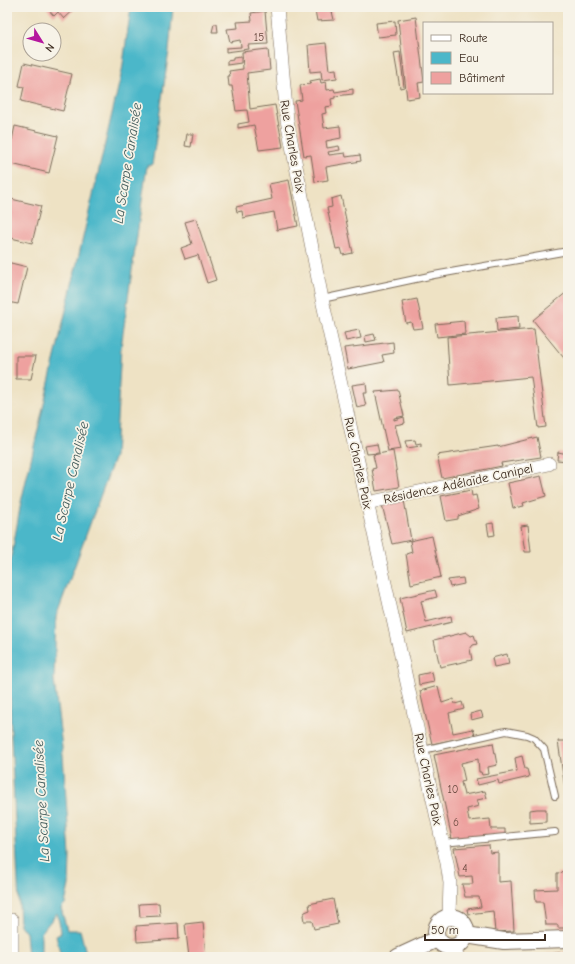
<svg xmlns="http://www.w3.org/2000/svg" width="575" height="964" viewBox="0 0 575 964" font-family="'Comic Neue',sans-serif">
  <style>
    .water { fill: #4cb7c9; stroke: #447074 }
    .building { fill: #eea19f }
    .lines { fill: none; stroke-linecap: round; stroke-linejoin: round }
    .service-casing { stroke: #7a6a58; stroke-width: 8 }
    .minor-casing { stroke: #7a6a58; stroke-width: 14 }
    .tertiary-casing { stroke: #7a6a58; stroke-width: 18 }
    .service { stroke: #fff; stroke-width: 6 }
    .minor { stroke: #fff; stroke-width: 13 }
    .tertiary { stroke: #fff; stroke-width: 16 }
    .labels { text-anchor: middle; stroke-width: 3.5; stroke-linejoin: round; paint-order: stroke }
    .number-label { font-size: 11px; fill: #68483e }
    .street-label { font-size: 13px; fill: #3b2a1e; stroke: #f7f3e8 }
    .water-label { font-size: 14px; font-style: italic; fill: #415b5a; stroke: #f7f3e8 }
  </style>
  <rect width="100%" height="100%" fill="#f7f3e8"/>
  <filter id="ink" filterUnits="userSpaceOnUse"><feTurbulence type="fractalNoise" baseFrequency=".025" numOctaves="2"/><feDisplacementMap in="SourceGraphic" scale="8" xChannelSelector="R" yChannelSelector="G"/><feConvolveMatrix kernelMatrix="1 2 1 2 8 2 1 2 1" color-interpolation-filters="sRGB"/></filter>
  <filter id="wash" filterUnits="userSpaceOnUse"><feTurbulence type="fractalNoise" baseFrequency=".012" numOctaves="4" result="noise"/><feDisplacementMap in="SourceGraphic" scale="16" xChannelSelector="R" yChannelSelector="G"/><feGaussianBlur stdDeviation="0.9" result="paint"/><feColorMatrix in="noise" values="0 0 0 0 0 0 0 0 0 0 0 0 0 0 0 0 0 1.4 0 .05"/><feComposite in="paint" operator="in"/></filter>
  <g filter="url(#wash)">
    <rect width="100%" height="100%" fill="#eee2c4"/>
    <polygon class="water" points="131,7 173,7 169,51 152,165 147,166 121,347 115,456 56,617 54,680 63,756 70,855 69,885 65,904 61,908 67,930 80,930 87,957 61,957 56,936 60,934 61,931 57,913 41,933 41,957 28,957 26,933 20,925 11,737 7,582 21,502 122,71"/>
    <g id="blocks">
      <g class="building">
        <polygon points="46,7 77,7 64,19 58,12 54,16"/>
        <polygon points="305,7 331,7 334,20 317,21 315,10 306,11"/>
        <polygon points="265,11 268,44 248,45 249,49 226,52 226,48 241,47 240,40 230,42 227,29 238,28 237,22 252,21 251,13"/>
        <polygon points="416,17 424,82 418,83 420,97 407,99 398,20"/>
        <polygon points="395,21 396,35 378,37 376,23"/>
        <polygon points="214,24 217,24 218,32 212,32"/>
        <polygon points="326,43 329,70 336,69 337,78 322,80 321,71 310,72 308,45"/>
        <polygon points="268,49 270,70 247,73 250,109 275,105 283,147 259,150 254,125 238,128 238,124 249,122 247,110 236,111 232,86 229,86 228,76 230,76 229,71 243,69 242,52"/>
        <polygon points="400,52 404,87 400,88 394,53"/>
        <polygon points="241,57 241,63 227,65 227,61 233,60 233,58"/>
        <polygon points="24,63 72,74 63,111 21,101 24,87 19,86"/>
        <polygon points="320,79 321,83 326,82 327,90 334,89 335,92 353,89 353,94 335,96 335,98 331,99 332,106 325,107 326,113 322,114 324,128 340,126 341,138 326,141 327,148 339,146 340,150 328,152 329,155 345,153 346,157 360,155 361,161 326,167 328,180 315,182 311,155 304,156 295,101 302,100 300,85 311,84 310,81"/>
        <polygon points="15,126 58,136 49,173 7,163 7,139 12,140"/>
        <polygon points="187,134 193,134 191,147 185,146"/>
        <polygon points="289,180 298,226 277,230 274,212 243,218 242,211 237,212 236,207 272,199 269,184"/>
        <polygon points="341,196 353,253 343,255 341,248 336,249 327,208 332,207 331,199"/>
        <polygon points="7,198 41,206 32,243 7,237"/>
        <polygon points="196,219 216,280 207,283 198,255 185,259 181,248 192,244 185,222"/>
        <polygon points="7,262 27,267 18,304 7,302"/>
        <polygon points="568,291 568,363 533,320"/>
        <polygon points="417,299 423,328 413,329 411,322 406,323 402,302"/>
        <polygon points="518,316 519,329 497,331 496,318"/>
        <polygon points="464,321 465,334 437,337 435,324"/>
        <polygon points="534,329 546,427 538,428 531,377 450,385 447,337"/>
        <polygon points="359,330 361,338 346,341 344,333"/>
        <polygon points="374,334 376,340 366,342 365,336"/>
        <polygon points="393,342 394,353 382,355 384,362 348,369 344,348"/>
        <polygon points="16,356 36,356 31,379 16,379"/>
        <polygon points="366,383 367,393 363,393 366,406 357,408 352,385"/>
        <polygon points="398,390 404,416 394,418 394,420 404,417 405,423 395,425 401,449 388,451 375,392"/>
        <polygon points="537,437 541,457 501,463 502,466 442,478 437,455 498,446 498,447"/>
        <polygon points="415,440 416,444 421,443 421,446 407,448 405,441"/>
        <polygon points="377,444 379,453 367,454 365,446"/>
        <polygon points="393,451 399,487 376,491 372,469 376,468 373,455"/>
        <polygon points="558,452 568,454 568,461 557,460"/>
        <polygon points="541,476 546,496 523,503 524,506 513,508 508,483"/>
        <polygon points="471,490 472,496 476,495 479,509 458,516 458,519 446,521 441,496"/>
        <polygon points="404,500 411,540 392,544 382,505"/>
        <polygon points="493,523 495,535 489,536 487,524"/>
        <polygon points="528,525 531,552 525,552 521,526"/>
        <polygon points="432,536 441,577 411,584 406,554 412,552 410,541"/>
        <polygon points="463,578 464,584 450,587 448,580"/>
        <polygon points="435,590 437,597 421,601 426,622 451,616 452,622 407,633 400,598"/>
        <polygon points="466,632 471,636 474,635 477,644 473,645 470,649 472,660 440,667 434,640"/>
        <polygon points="507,654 509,664 494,667 492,658"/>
        <polygon points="432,672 434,682 419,685 418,675"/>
        <polygon points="438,686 442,703 454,699 455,704 462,702 464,709 449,713 453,733 473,729 475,735 432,744 420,691"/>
        <polygon points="481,711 483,717 471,720 470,714"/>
        <polygon points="558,741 568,741 568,802 567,802"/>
        <polygon points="493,743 497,765 488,767 489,774 482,775 481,772 479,772 478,759 461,763 465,781 461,782 464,795 485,791 487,798 477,800 479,806 467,809 469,821 490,819 491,829 505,829 505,835 452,839 434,755"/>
        <polygon points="522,756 525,769 527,769 529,777 499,784 498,780 478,785 476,779 517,771 515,758"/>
        <polygon points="537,809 546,809 546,822 530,823 530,810"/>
        <polygon points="489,845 490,853 498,852 498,882 511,881 514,931 495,932 493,911 468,914 467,909 481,907 479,897 465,897 462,884 473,884 472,876 460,877 454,848"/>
        <polygon points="568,872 568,928 558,928 558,925 546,925 543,902 536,902 535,890 557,889 557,873"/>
        <polygon points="333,899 338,924 314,929 312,921 304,921 303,915 305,912 310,910 309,904"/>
        <polygon points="159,903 160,916 140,917 139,904"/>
        <polygon points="203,922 206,957 189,957 185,924"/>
        <polygon points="178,923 179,939 137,942 136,926"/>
        <polygon points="568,952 568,957 547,957 547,954"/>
        <polygon points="511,955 512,957 496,957 496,956"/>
      </g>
    </g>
  </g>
  <g filter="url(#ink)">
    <use href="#blocks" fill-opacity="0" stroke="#7a6a58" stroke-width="1"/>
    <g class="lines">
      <g class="service-casing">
        <g id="service">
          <polyline points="322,299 434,275 568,251"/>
          <polyline points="423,750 506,731 527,735 534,738 544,749 555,796"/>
          <polyline points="443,843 555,832"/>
        </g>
      </g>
      <g class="minor-casing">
        <g id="minor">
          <polyline points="277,7 287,120 322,299 447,863 450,883 449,917"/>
          <polyline points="367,503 549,464"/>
          <polyline points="12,920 12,957"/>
          <polyline points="455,947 457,957"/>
        </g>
      </g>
      <g class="tertiary-casing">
        <g id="tertiary">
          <circle cx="451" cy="932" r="15"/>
          <polyline points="466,935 504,941 568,939"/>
          <polyline points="398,957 437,939"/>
        </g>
      </g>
      <use href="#service" class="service"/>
      <use href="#minor" class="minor"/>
      <use href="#tertiary" class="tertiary"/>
    </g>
  </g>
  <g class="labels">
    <g class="number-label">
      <text x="259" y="41">15</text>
      <text x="453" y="793">10</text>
      <text x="456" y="826">6</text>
      <text x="465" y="872">4</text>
    </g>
    <g class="street-label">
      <text transform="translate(293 146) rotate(80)" y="5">Rue Charles Paix</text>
      <text transform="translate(359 463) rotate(78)" y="5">Rue Charles Paix</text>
      <text transform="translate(458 483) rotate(-12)" y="5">Résidence Adélaïde Canipel</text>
      <text transform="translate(429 779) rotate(78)" y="5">Rue Charles Paix</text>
    </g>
    <g class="water-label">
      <text transform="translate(127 163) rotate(-81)" y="5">La Scarpe Canalisée</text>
      <text transform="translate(70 481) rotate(-77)" y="5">La Scarpe Canalisée</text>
      <text transform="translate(41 801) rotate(-93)" y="5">La Scarpe Canalisée</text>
    </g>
  </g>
  <rect width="575" height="964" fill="none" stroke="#f7f3e8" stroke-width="24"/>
  <rect x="423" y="22" width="130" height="72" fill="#f7f3e8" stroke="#aca397"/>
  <rect x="431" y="35" width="20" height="6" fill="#ffffff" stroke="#aca397"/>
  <text x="459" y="42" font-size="12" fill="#3b2a1e">Route</text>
  <rect x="431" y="52" width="20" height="12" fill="#4cb7c9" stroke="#aca397"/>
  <text x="459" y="62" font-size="12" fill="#3b2a1e">Eau</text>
  <rect x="431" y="72" width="20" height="12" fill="#eea19f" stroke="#aca397"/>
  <text x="459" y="82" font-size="12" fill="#3b2a1e">Bâtiment</text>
  <g transform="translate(42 42) rotate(127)"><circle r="19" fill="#f7f3e8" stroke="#aca397"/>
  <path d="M0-3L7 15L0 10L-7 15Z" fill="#b5179e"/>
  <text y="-6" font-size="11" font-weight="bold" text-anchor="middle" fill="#3b2a1e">N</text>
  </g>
  <path d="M425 934v6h120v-6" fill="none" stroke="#3b2a1e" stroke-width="2"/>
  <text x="431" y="934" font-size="12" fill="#3b2a1e" stroke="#f7f3e8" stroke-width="3" paint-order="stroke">50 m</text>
</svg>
